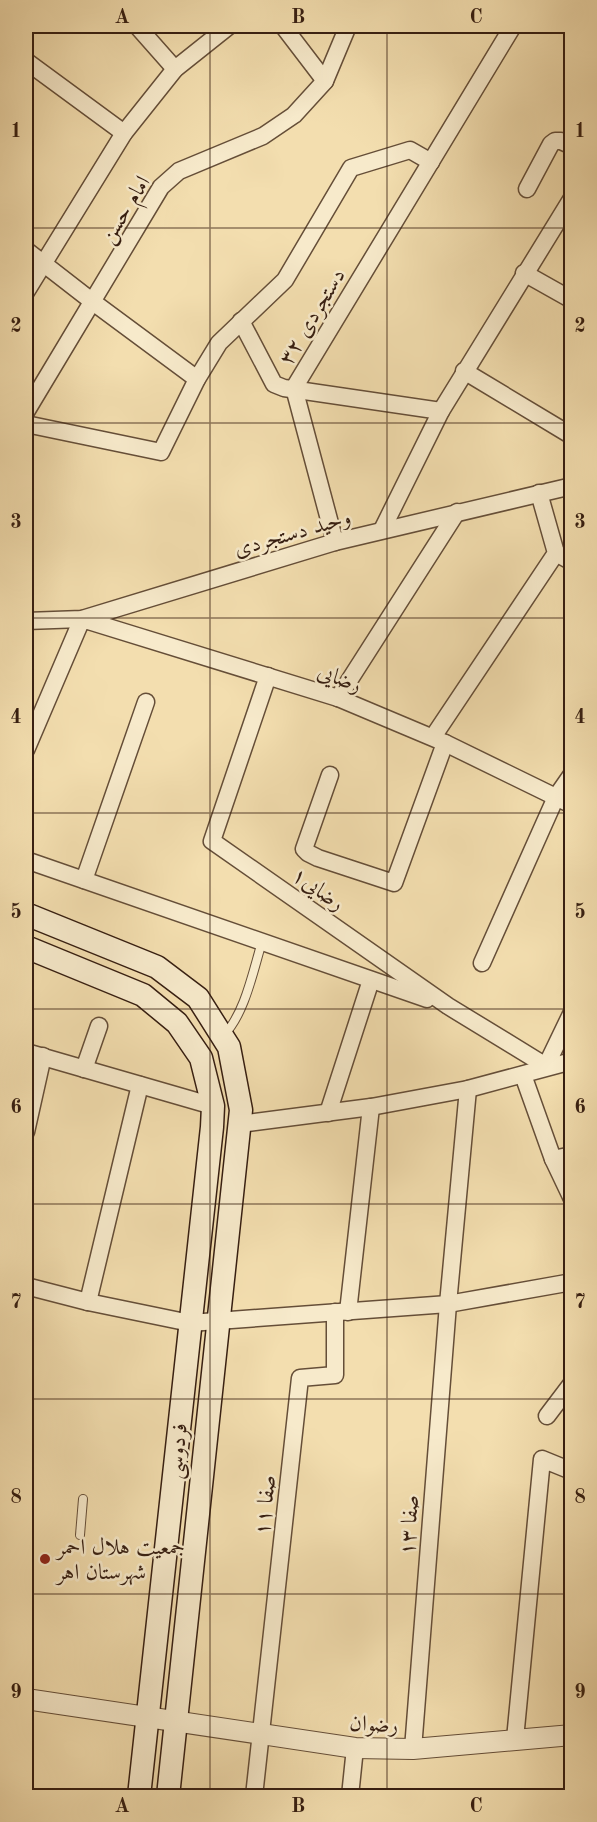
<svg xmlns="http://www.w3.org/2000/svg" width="597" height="1822" viewBox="0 0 597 1822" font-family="'Old Standard TT',Amiri,serif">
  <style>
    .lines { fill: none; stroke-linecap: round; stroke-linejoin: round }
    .service-casing { stroke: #654e38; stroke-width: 10 }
    .minor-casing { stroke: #654e38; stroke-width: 19 }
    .tertiary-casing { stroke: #654e38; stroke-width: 22 }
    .secondary-casing { stroke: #361e11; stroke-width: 25 }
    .service { stroke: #f7eacb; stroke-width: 8 }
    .minor { stroke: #f7eacb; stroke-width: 16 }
    .tertiary { stroke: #f7eacb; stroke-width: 20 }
    .secondary { stroke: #f7eacb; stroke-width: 22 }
    .grid { fill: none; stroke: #361e11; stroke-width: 1.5; stroke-opacity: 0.55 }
    .poi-dot { fill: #8f2418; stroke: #f7eacb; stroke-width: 2 }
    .labels { text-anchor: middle; stroke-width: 5; stroke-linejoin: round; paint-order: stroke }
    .street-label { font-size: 22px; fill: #361e11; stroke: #f7eacb }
    .poi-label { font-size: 22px; fill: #361e11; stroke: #f7eacb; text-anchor: start }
    .neatline { fill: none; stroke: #361e11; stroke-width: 2 }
    .grid-label { font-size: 20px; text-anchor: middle; font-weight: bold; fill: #361e11 }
  </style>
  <rect width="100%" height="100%" fill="#f3deaf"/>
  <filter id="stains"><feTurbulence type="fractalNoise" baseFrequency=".00333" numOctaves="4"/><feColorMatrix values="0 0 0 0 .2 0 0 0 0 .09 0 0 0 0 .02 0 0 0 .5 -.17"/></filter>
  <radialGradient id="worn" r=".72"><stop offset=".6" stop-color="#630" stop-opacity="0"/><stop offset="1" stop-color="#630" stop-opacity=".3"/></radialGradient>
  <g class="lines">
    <g class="service-casing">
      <g id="service">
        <path d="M223,1036C245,1014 253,971 262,942"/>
        <polyline points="80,1535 83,1499"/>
      </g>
    </g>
    <g class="minor-casing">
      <g id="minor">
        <polyline points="137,26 175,69"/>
        <polyline points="283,26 325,81"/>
        <polyline points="26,61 124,133"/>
        <polyline points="527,189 551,144 555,141 561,141 572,146"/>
        <polyline points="26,250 93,302 197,379"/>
        <polyline points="524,273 572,300"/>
        <polyline points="26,292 124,133 175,69 229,26"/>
        <polyline points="241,321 274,384 284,388 441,411"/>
        <polyline points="464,371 572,436"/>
        <polyline points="26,412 161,187 179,171 263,136 294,115 325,81 348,26"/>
        <polyline points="26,424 161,452 197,379 219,343 285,280 351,168 410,150 431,162"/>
        <polyline points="382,530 441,411 572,198"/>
        <polyline points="335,542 294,388 513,26"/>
        <polyline points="556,553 572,562"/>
        <polyline points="26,621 82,619 335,542 572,486"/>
        <polyline points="268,676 212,841 448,1006 546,1066 572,1012"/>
        <polyline points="338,698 457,512"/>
        <polyline points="433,737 556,553 539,493"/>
        <polyline points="26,750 82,619 338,698 445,743 572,805"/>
        <polyline points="330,775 304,849 308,853 318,858 394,883 445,743"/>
        <polyline points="26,860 427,999"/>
        <polyline points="84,880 146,702"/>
        <polyline points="482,963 556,797 572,774"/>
        <polyline points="26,1052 213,1106"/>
        <polyline points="84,1069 99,1026"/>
        <polyline points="523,1075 553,1159 572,1199"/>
        <polyline points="328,1113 371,980"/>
        <polyline points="240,1124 371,1107 468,1089 572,1061"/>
        <polyline points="26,1132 43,1056"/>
        <polyline points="553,1159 572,1155"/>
        <polyline points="26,1286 88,1302 190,1323 448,1304 572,1282"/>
        <polyline points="88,1302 140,1085"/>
        <polyline points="348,1312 371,1107"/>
        <polyline points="547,1416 572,1383"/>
        <polyline points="515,1739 542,1459 569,1470 572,1473"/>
        <polyline points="413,1749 448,1304 468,1089"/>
        <polyline points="254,1796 300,1378 335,1375 335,1312"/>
        <polyline points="350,1796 355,1748"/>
      </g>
    </g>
    <g class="tertiary-casing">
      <polyline id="tertiary" points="26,1699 355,1748 413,1749 572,1735"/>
    </g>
    <g class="secondary-casing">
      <g id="secondary">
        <polyline points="26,914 157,967 198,998 229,1047 241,1110 168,1796"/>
        <polyline points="26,947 143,995 177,1023 201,1058 213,1106 212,1127 139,1796"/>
      </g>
    </g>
    <use href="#service" class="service"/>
    <use href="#minor" class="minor"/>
    <use href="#tertiary" class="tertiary"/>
    <use href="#secondary" class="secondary"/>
  </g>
  <path class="grid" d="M210,26V1796M387,26V1796M26,228H572M26,423H572M26,618H572M26,813H572M26,1009H572M26,1204H572M26,1399H572M26,1594H572"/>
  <circle class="poi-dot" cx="45" cy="1559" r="6"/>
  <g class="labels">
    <g class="street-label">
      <text transform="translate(124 209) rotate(-58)" y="8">امام حسن</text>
      <text transform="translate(311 316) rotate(-59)" y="8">دستجردی ۳۲</text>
      <text transform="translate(292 532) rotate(-16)" y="8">وحید دستجردی</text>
      <text transform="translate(340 677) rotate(20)" y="8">رضایی</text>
      <text transform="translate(319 888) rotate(35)" y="8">رضایی۱</text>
      <text transform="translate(176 1451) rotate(-84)" y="8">فردوسی</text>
      <text transform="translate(264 1505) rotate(-84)" y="8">صفا ۱۱</text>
      <text transform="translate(408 1525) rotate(-86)" y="8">صفا ۱۳</text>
      <text transform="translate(374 1723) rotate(3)" y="8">رضوان</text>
    </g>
    <g class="poi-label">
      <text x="57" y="1554">جمعیت هلال احمر<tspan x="57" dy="25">شهرستان اهر</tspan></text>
    </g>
  </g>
  <rect width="597" height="1822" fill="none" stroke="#f3deaf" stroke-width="66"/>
  <rect x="33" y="33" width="531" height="1756" class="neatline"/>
  <g class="grid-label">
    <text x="122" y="23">A</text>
    <text x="298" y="23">B</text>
    <text x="476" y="23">C</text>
    <text x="16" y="137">1</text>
    <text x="580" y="137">1</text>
    <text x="16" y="332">2</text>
    <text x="580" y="332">2</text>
    <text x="16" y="528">3</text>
    <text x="580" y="528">3</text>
    <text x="16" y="723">4</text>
    <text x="580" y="723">4</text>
    <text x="16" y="918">5</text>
    <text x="580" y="918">5</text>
    <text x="16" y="1113">6</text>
    <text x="580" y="1113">6</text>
    <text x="16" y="1308">7</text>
    <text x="580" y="1308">7</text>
    <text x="16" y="1503">8</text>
    <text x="580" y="1503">8</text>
    <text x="16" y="1698">9</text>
    <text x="580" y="1698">9</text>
    <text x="122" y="1812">A</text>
    <text x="298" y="1812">B</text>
    <text x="476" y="1812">C</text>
  </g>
  <rect width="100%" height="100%" filter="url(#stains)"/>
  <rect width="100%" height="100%" fill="url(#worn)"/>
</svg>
